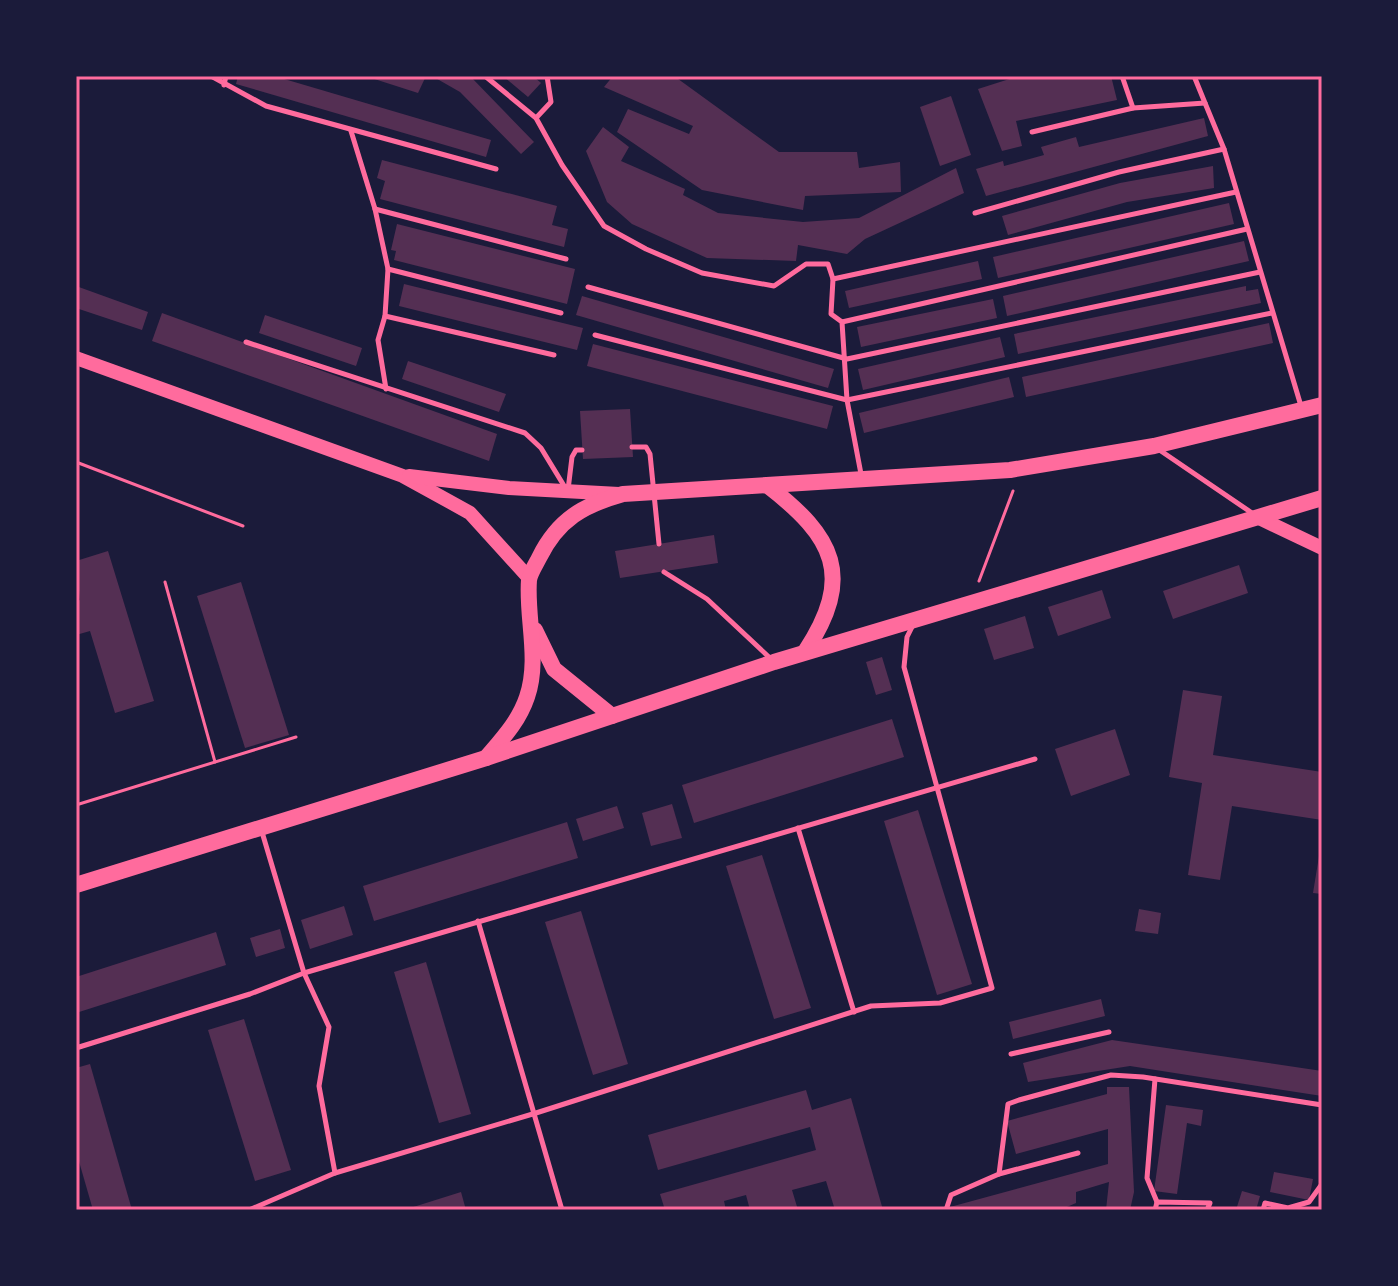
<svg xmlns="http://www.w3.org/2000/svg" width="1398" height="1286" viewBox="0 0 1398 1286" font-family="'Sofia Sans Condensed',sans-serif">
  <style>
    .building { fill: #542f53 }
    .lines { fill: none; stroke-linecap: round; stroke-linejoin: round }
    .path { stroke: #ff6b9d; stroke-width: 3 }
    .service { stroke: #ff6b9d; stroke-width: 5 }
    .secondary { stroke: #ff6b9d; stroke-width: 14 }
    .primary { stroke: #ff6b9d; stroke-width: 16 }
    .neatline { fill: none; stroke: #ff6b9d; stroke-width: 3 }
  </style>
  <rect width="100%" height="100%" fill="#1b1b3a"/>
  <g class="building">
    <polygon points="238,76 274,76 491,140 486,157 236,84"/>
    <polygon points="365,76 426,76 418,93"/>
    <polygon points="432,76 470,76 534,142 521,154 460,92"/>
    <polygon points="503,76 533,76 541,83 528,97"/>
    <polygon points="613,76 674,76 779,152 857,152 859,168 900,162 901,192 805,196 803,210 702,190 617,132 628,109 689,134 693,126 604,87"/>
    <polygon points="1019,76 1111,76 1117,100 1016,121 1022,146 1002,151 978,89"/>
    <polygon points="951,96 971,155 940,166 920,107"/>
    <polygon points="1204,118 1208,136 986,196 976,169 1003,161 1004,166 1044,155 1041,147 1076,137 1079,147"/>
    <polygon points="603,127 629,147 621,161 685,189 683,195 718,213 803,222 859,218 956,168 964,193 865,239 847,254 798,245 796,261 707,258 632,224 607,202 586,151"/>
    <polygon points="382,160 557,206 552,225 568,229 564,247 380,199 385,181 377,178"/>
    <polygon points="1213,166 1214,188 1127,202 1008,235 1002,216 1120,183"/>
    <polygon points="1229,203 1234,224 998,278 993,257"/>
    <polygon points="397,224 575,269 567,304 394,260 396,251 391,250"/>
    <polygon points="1244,241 1249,261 1007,316 1003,296"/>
    <polygon points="978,261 982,279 849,308 845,291"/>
    <polygon points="404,284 583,328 577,350 399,306"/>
    <polygon points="76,286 148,312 142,330 76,308"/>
    <polygon points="1246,286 1246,291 1258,289 1261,303 1018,354 1014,334"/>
    <polygon points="582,296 834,369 828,388 576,315"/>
    <polygon points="993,299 997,318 861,347 857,327"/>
    <polygon points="162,313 497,434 489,461 152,341"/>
    <polygon points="265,315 362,348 356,366 259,333"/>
    <polygon points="1269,323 1273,343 1026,397 1022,377"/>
    <polygon points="1000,337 1005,357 863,390 858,369"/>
    <polygon points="593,344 833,406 827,429 587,366"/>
    <polygon points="408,361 506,394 499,412 402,379"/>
    <polygon points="1009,377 1014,397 864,433 859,413"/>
    <polygon points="630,409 633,457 583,459 580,411"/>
    <polygon points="714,535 718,563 620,578 615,551"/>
    <polygon points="108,551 154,701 115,713 90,631 76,635 76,602 80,600 76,561"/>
    <polygon points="1239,565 1248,593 1173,619 1163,591"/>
    <polygon points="241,582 289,735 245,748 197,596"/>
    <polygon points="1102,590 1111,618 1058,636 1048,607"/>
    <polygon points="1025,616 1034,648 994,660 984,629"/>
    <polygon points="882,657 892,690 876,695 866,662"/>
    <polygon points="1183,690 1222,696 1213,755 1322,772 1322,820 1232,806 1220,880 1188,875 1202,783 1169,777"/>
    <polygon points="892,719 904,757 694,823 682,785"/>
    <polygon points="1115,729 1130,775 1071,796 1055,749"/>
    <polygon points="672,804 682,838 651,846 642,813"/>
    <polygon points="617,806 624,828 583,841 576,819"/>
    <polygon points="918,810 972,984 937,995 884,821"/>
    <polygon points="567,822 578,858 374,921 363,886"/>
    <polygon points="1320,850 1322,850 1322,894 1313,893"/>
    <polygon points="762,855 811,1008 774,1019 726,866"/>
    <polygon points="344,906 353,935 310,949 301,920"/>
    <polygon points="1139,909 1161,913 1158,934 1135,931"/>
    <polygon points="581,911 628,1064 593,1075 545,922"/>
    <polygon points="280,929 285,948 256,957 250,938"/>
    <polygon points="216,932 226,965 76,1013 76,977"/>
    <polygon points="426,962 471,1114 439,1123 394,972"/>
    <polygon points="1101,999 1105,1016 1013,1039 1009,1022"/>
    <polygon points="244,1019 291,1170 255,1181 208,1030"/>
    <polygon points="1112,1040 1322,1071 1322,1096 1130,1066 1028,1082 1023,1063"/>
    <polygon points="90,1064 132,1210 93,1210 76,1151 76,1068"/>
    <polygon points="1107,1087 1129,1087 1134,1192 1130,1210 1106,1210 1109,1182 1076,1192 1076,1203 1060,1210 949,1210 950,1207 1108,1164 1108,1129 1016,1154 1007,1121 1107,1094"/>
    <polygon points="806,1090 812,1110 851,1098 883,1210 835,1210 826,1181 792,1190 798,1210 750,1210 746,1195 724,1201 726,1210 665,1210 660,1194 816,1150 810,1127 658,1170 648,1135"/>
    <polygon points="1166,1105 1203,1110 1201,1126 1187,1123 1177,1194 1154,1191"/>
    <polygon points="1274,1172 1313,1179 1309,1200 1270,1192"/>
    <polygon points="1242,1191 1260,1196 1256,1210 1236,1210"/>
    <polygon points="461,1192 466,1210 407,1210 407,1209"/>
  </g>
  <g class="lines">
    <g class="path">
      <polyline points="76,462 243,526"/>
      <polyline points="979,581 1013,491"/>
      <polyline points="165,582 215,762"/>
      <polyline points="76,805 296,737"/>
    </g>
    <g class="service">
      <polyline points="211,76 266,106 496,169"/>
      <polyline points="485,76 536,118 562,165 604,226 646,249 702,273 774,286 806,264 828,264 833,279 1236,192"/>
      <polyline points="1122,76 1133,108"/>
      <polyline points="224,85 226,76"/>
      <polyline points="1205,103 1224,149 1301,406"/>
      <polyline points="536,118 551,102 547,76"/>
      <polyline points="351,131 375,209 388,269 385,316 378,340 386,389"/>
      <polyline points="1032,132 1133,108 1205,103 1194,76"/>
      <polyline points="375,209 566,259"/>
      <polyline points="975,213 1119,172 1224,149"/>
      <polyline points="388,269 561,313"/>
      <polyline points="833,279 831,314 842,322 847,400 861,474"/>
      <polyline points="588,287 847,359 1260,272"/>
      <polyline points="385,316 554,355"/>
      <polyline points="842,322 1247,229"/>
      <polyline points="595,335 847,400 1272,313"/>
      <polyline points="246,342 525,433 541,448 566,489"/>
      <polyline points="632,447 646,447 650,454 659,544"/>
      <polyline points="1158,449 1252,513"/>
      <polyline points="568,490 572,457 576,450 582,450"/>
      <polyline points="664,572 707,599 771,659"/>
      <polyline points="798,828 854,1012"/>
      <polyline points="262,832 304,973 329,1027 319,1086 335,1173"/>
      <polyline points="478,921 562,1210"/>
      <polyline points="76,1048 250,994 304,973 1035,759"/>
      <polyline points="1011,1054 1109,1032"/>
      <polyline points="1155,1079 1147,1178 1157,1202"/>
      <polyline points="999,1174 1078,1153"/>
      <polyline points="249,1210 335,1173 536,1113 871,1006 940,1003 992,988 904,667 907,637 914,623"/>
      <polyline points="946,1210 951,1195 999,1174 1008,1104 1019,1100 1111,1075 1143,1077 1322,1105"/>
      <polyline points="1155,1210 1157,1202 1210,1203 1207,1210"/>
      <polyline points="1263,1210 1265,1203 1288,1208 1309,1202 1322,1184"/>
    </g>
    <g class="secondary">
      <polyline points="76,358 403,476 470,513 529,578"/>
      <polyline points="409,476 509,488 619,494"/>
      <polyline points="1259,518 1322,548"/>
    </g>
    <g class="primary">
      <path d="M768,486C834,537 855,576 805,652"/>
      <polyline points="535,630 554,669 612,716"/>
      <path d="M486,758C503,738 519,721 527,697C540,659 526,618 529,580C530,573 536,564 539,558C558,519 584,505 623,494L1010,470L1154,446L1322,405"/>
      <polyline points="76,885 486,758 774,662 1322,498"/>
    </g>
  </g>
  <rect width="1398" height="1286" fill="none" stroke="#1b1b3a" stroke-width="156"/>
  <rect x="78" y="78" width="1242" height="1130" class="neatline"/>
</svg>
